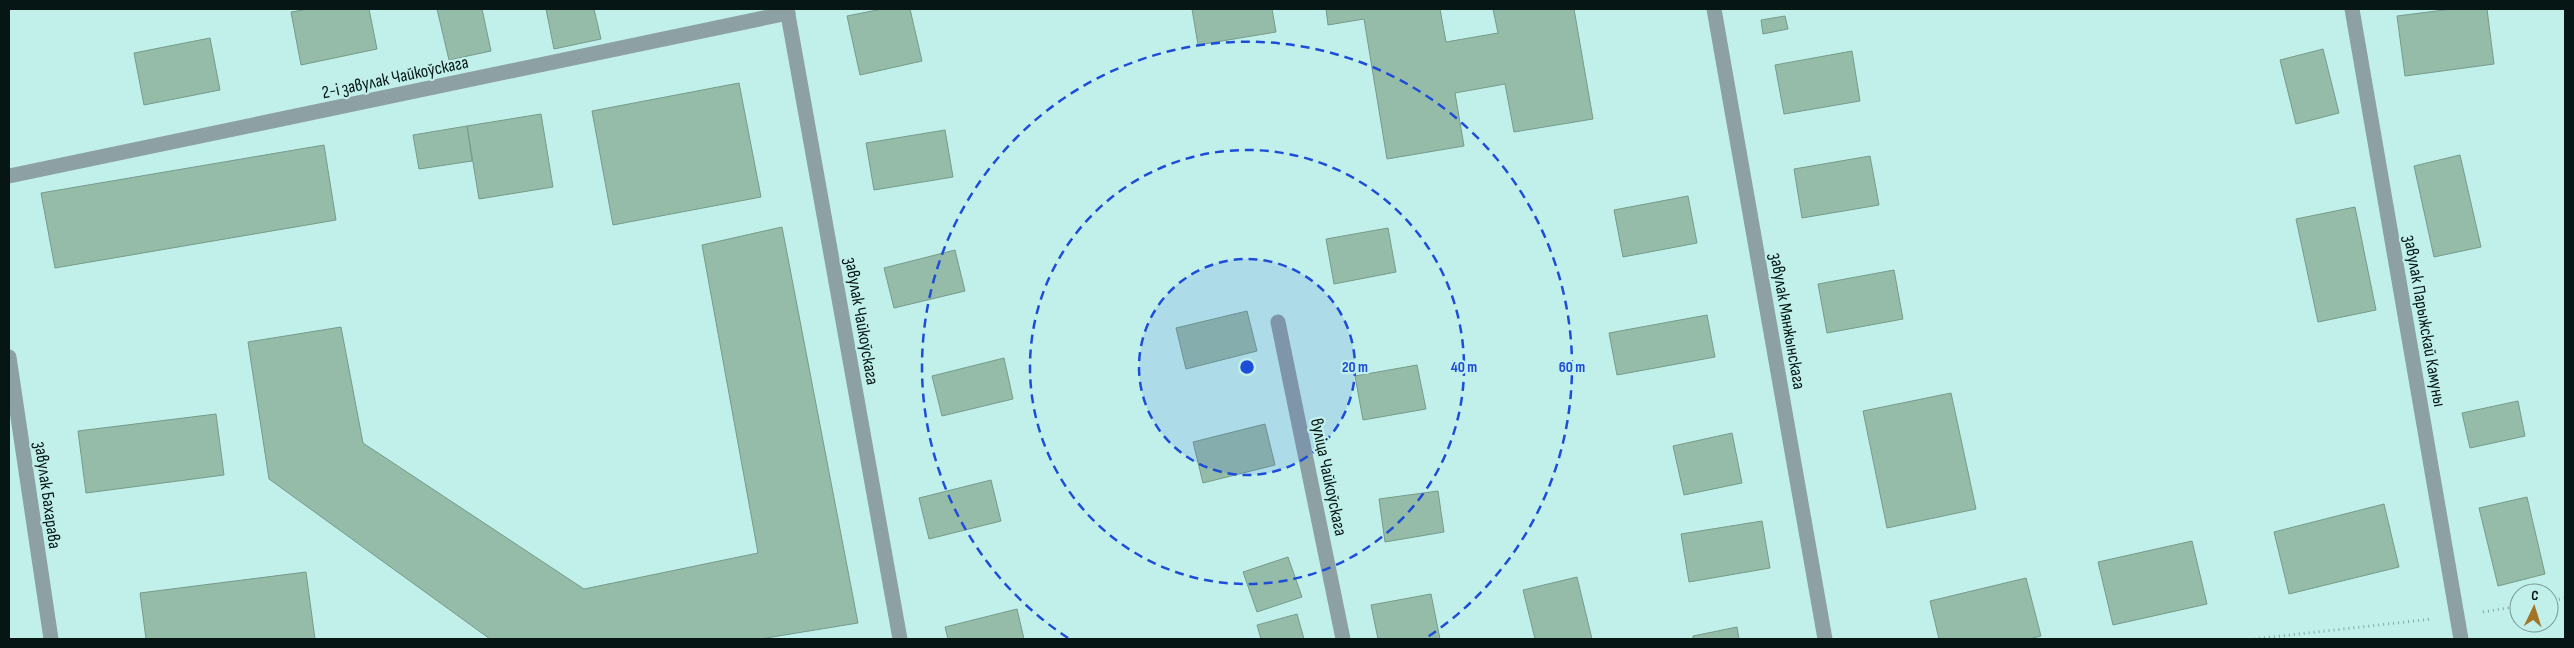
<svg xmlns="http://www.w3.org/2000/svg" width="2574" height="648" viewBox="0 0 2574 648" font-family="'Sofia Sans Condensed',sans-serif">
  <style>
    .building { fill: #95bba9; stroke: #769b8a }
    .lines { fill: none; stroke-linecap: round; stroke-linejoin: round }
    .path { stroke: #84aaa6; stroke-width: 3; stroke-dasharray: 1 4; stroke-linecap: butt }
    .minor { stroke: #8da0a3; stroke-width: 15 }
    .ring { fill: none; stroke: #1d4ed8; stroke-width: 2.5; stroke-dasharray: 9 6 }
    .labels { text-anchor: middle; stroke-width: 4.5; stroke-linejoin: round; paint-order: stroke }
    .street-label { font-size: 18px; fill: #051614; stroke: #c1f0eb }
    .centre { fill: #1d4ed8; stroke: #c1f0eb; stroke-width: 2.5 }
    .ring-label { font-size: 15px; text-anchor: middle; font-weight: bold; fill: #1d4ed8; stroke: #c1f0eb; stroke-width: 4.5; stroke-linejoin: round; paint-order: stroke }
  </style>
  <rect width="100%" height="100%" fill="#c1f0eb"/>
  <g class="building">
    <polygon points="309,9 369,9 377,49 301,65 291,12"/>
    <polygon points="437,9 482,9 491,51 449,60"/>
    <polygon points="546,9 594,9 601,39 554,49"/>
    <polygon points="882,9 910,9 922,61 860,75 847,16"/>
    <polygon points="1192,9 1272,9 1276,32 1198,45"/>
    <polygon points="1326,9 1440,9 1446,42 1498,33 1493,9 1574,9 1593,119 1514,132 1505,84 1455,93 1464,146 1387,159 1364,19 1328,25"/>
    <polygon points="2452,9 2487,9 2494,64 2405,76 2397,16"/>
    <polygon points="1785,16 1788,29 1763,34 1761,20"/>
    <polygon points="210,38 220,90 144,105 134,53"/>
    <polygon points="2323,49 2339,113 2296,124 2280,60"/>
    <polygon points="1852,51 1860,101 1784,114 1775,65"/>
    <polygon points="739,83 761,197 613,225 592,111"/>
    <polygon points="541,114 553,187 479,199 467,126"/>
    <polygon points="467,126 472,161 419,169 413,135"/>
    <polygon points="945,130 953,177 874,190 866,143"/>
    <polygon points="324,145 336,220 55,268 41,193"/>
    <polygon points="2460,155 2481,247 2434,257 2414,166"/>
    <polygon points="1870,156 1879,205 1802,218 1794,169"/>
    <polygon points="1688,196 1697,243 1623,257 1614,210"/>
    <polygon points="2355,207 2376,310 2318,322 2296,219"/>
    <polygon points="782,227 858,623 760,639 490,639 269,479 248,342 341,327 363,443 584,589 758,553 702,245"/>
    <polygon points="1388,228 1396,272 1334,284 1326,239"/>
    <polygon points="955,250 965,291 894,308 884,268"/>
    <polygon points="1894,270 1903,319 1827,333 1818,284"/>
    <polygon points="1247,311 1257,351 1186,369 1176,328"/>
    <polygon points="1707,315 1715,357 1617,375 1609,333"/>
    <polygon points="1004,358 1013,399 942,416 932,376"/>
    <polygon points="1417,365 1426,409 1363,420 1355,376"/>
    <polygon points="1951,393 1976,509 1887,528 1863,411"/>
    <polygon points="2518,401 2525,436 2470,448 2462,413"/>
    <polygon points="216,414 224,475 86,493 78,431"/>
    <polygon points="1265,424 1275,465 1203,483 1193,442"/>
    <polygon points="1732,433 1742,483 1684,495 1673,446"/>
    <polygon points="991,480 1001,521 929,539 919,498"/>
    <polygon points="1438,491 1444,532 1385,542 1379,499"/>
    <polygon points="2527,497 2545,574 2498,586 2479,508"/>
    <polygon points="2384,504 2399,567 2289,594 2274,532"/>
    <polygon points="1762,521 1770,568 1689,582 1681,534"/>
    <polygon points="2192,541 2207,604 2113,625 2098,562"/>
    <polygon points="1288,557 1302,597 1257,612 1243,572"/>
    <polygon points="306,572 315,639 146,639 140,593"/>
    <polygon points="1577,577 1592,639 1535,639 1523,590"/>
    <polygon points="2026,578 2041,636 2029,639 1939,639 1930,601"/>
    <polygon points="1431,594 1440,639 1378,639 1371,605"/>
    <polygon points="1017,609 1024,639 948,639 945,627"/>
    <polygon points="1297,614 1304,639 1261,639 1257,625"/>
    <polygon points="1737,627 1739,639 1693,639 1693,636"/>
  </g>
  <g class="lines">
    <g class="path">
      <polyline points="2549,601 2565,598"/>
      <polyline points="2483,612 2519,606"/>
      <polyline points="2254,639 2432,619"/>
    </g>
    <g class="minor">
      <polyline points="787,9 900,639"/>
      <polyline points="1714,9 1825,639"/>
      <polyline points="2352,9 2461,639"/>
      <polyline points="9,176 788,13"/>
      <polyline points="1278,322 1343,639"/>
      <polyline points="9,357 51,639"/>
    </g>
  </g>
  <circle cx="1247" cy="367" r="108" fill="#1d4ed8" fill-opacity=".12"/>
  <g class="ring">
    <circle cx="1247" cy="367" r="108"/>
    <circle cx="1247" cy="367" r="217"/>
    <path d="M1068 638A325 325 0 1 1 1426 638"/>
  </g>
  <g class="labels">
    <g class="street-label">
      <text transform="translate(395 77) rotate(-12)" y="6">2-і завулак Чайкоўскага</text>
      <text transform="translate(862 321) rotate(80)" y="6">завулак Чайкоўскага</text>
      <text transform="translate(1788 321) rotate(80)" y="6">завулак Мянжынскага</text>
      <text transform="translate(2425 321) rotate(80)" y="6">завулак Парыжскай Камуны</text>
      <text transform="translate(1329 477) rotate(78)" y="6">вуліца Чайкоўскага</text>
      <text transform="translate(48 495) rotate(82)" y="6">завулак Бахарава</text>
    </g>
  </g>
  <circle cx="1247" cy="367" r="8" class="centre"/>
  <g class="ring-label">
    <text x="1355" y="372">20 m</text>
    <text x="1464" y="372">40 m</text>
    <text x="1572" y="372">60 m</text>
  </g>
  <rect width="2574" height="648" fill="none" stroke="#051614" stroke-width="20"/>
  <g transform="translate(2534 608) rotate(4)"><circle r="24" fill="#c1f0eb" stroke="#769995"/>
  <path d="M0-4L9 19L0 12L-9 19Z" fill="#a37427"/>
  <text y="-8" font-size="14" font-weight="bold" text-anchor="middle" fill="#051614">С</text>
  </g>
</svg>
